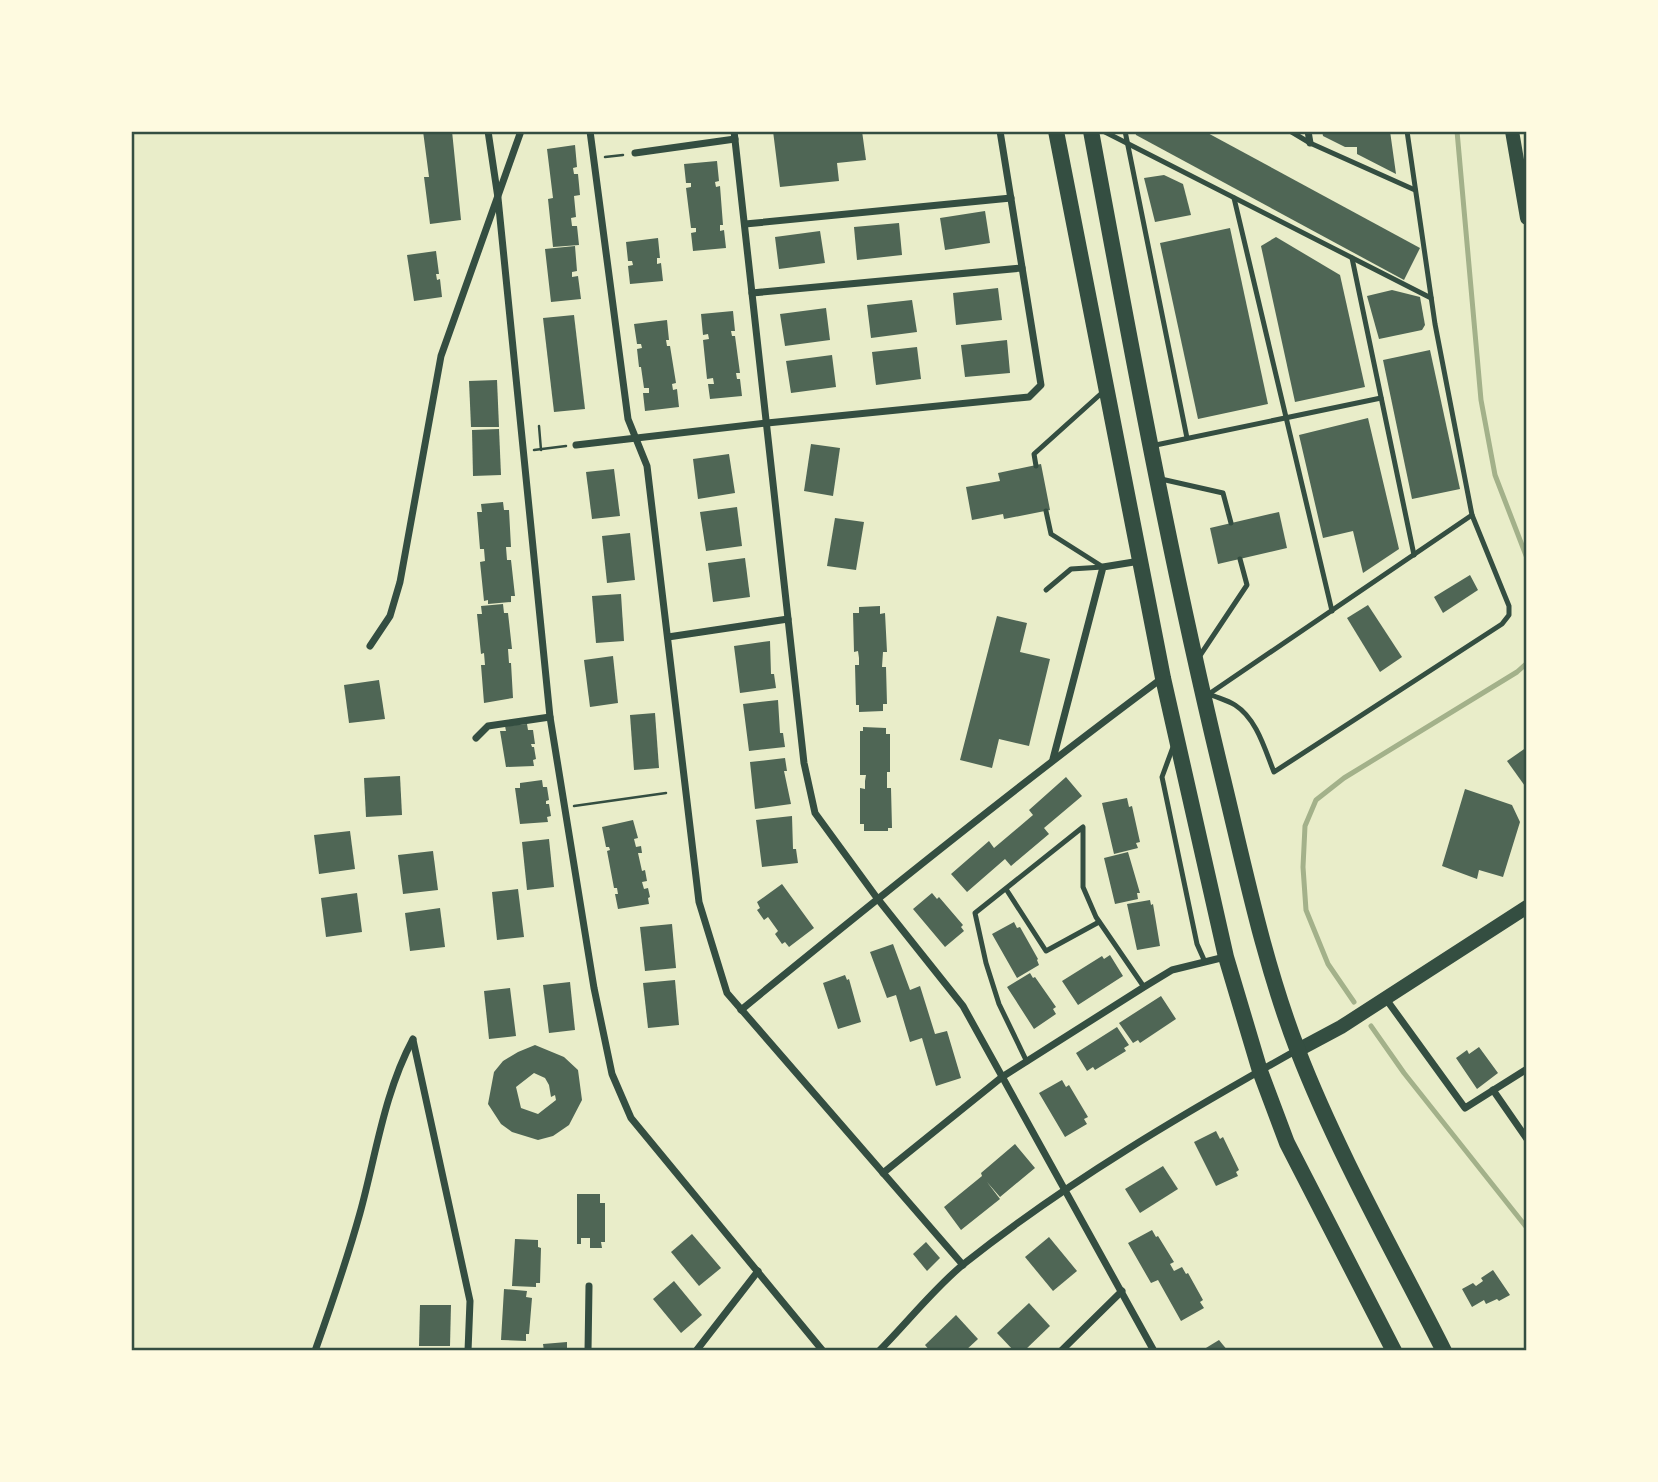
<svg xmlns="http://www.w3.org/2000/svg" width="1658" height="1482" viewBox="0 0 1658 1482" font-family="'Noto Sans',sans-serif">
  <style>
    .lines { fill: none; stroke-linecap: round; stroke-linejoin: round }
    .stream { stroke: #a3b18a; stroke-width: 5 }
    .building { fill: #4f6655; fill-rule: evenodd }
    .path { stroke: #344e41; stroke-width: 2.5 }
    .service { stroke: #344e41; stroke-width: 5 }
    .minor { stroke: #344e41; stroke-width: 7 }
    .secondary { stroke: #344e41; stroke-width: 14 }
    .trunk { stroke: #344e41; stroke-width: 16 }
    .neatline { fill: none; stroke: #344e41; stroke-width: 2.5 }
  </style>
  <rect width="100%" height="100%" fill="#e9edc9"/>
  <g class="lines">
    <g class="stream">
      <polyline points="1457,131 1481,400 1495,475 1527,558"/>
      <polyline points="1354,1002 1328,964 1306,910 1303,867 1305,826 1316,800 1344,778 1517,672 1527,663"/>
      <polyline points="1371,1026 1404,1073 1527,1228"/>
    </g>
  </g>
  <g class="building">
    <polygon points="423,131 452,131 461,220 430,224 424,177 429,177"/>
    <polygon points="773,131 862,131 866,160 837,163 839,181 780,187"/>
    <polygon points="1135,131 1204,131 1420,248 1404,280 1136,135"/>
    <polygon points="1322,131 1390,131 1396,174 1357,154 1357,147 1345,147 1323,136"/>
    <polygon points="575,145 577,167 573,168 574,174 578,174 580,195 574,196 576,217 571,218 572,226 577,226 579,245 553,247 548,199 553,198 547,149"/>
    <polygon points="717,161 719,181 715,182 716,187 720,186 723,225 720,225 720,231 724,230 726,248 693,251 691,233 696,232 696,228 691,228 686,188 691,187 691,183 686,183 684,164"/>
    <polygon points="1164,175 1183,184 1191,215 1155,222 1144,178"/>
    <polygon points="985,211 990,243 945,250 940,218"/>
    <polygon points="899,223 902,255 857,260 854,227"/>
    <polygon points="1230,228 1268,404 1198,419 1160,243"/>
    <polygon points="820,231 825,263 779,269 775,237"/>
    <polygon points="1276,237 1340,275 1365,387 1295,402 1261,246"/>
    <polygon points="658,238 660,258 657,258 657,264 661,263 663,281 630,284 628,266 633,265 632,261 628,261 626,242"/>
    <polygon points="575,246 577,271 572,272 572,277 578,276 581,299 551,302 545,249"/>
    <polygon points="436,251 439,274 436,274 437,280 440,279 442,297 414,301 407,255"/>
    <polygon points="998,288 1002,320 956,325 953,293"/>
    <polygon points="1392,290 1420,297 1425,325 1422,330 1379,339 1367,296"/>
    <polygon points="912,300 917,332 871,338 867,305"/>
    <polygon points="826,308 830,340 785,346 780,314"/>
    <polygon points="733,311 735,331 731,331 732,336 735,336 740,373 736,373 737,379 740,379 742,396 710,399 708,384 714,384 713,378 707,379 703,340 709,339 708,334 703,335 701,314"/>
    <polygon points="574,315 585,409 554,412 543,318"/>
    <polygon points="667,320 669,340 666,340 667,346 670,346 676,383 672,384 673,390 677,389 679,407 645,411 643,393 649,393 649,388 644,388 641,367 639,367 637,349 642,348 641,344 637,344 634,324"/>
    <polygon points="1007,340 1010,373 965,377 961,345"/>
    <polygon points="917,347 921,379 876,385 872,352"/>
    <polygon points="1430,350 1460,489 1412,499 1383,360"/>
    <polygon points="832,355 836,387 791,393 786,361"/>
    <polygon points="497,380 499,427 471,427 469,381"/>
    <polygon points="1368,418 1399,549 1363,573 1353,531 1323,538 1299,435"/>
    <polygon points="499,429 501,475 473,476 472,430"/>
    <polygon points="811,444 840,448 833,496 804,491"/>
    <polygon points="729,454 735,493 698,499 693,459"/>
    <polygon points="1041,464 1050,510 1004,519 1003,514 972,520 966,487 1000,481 998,473"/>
    <polygon points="614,469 620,516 592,519 586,472"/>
    <polygon points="503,502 504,510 509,510 511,547 506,547 507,560 511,560 515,596 511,596 511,602 488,604 488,600 484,601 480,562 485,561 484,549 480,549 477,512 482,512 481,504"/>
    <polygon points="737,507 742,546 706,551 700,512"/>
    <polygon points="1279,512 1287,548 1218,564 1210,528"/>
    <polygon points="835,518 864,522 856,570 827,566"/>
    <polygon points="630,533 635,580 607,583 602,536"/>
    <polygon points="745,558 750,597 713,602 708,563"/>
    <polygon points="1470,575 1478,590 1443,613 1434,597"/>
    <polygon points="621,594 624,641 596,643 592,596"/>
    <polygon points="503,604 504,613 508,613 512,649 508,649 509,663 511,663 513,698 484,703 481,665 485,665 484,653 481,654 477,614 482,614 481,606"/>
    <polygon points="1368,605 1402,657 1380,672 1347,618"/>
    <polygon points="880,606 880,614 885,613 887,652 883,652 882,667 886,667 887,704 883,704 883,711 859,712 859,705 856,705 855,665 859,665 859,658 858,651 854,652 853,613 859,613 859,607"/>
    <polygon points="997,616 1027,623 1020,652 1050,659 1029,746 999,739 992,768 960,760"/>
    <polygon points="770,641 771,674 774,674 776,688 740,693 734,646"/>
    <polygon points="613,656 618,703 590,707 584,660"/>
    <polygon points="379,680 385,719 349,723 344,685"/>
    <polygon points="778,700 780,733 783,733 785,747 749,751 743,704"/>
    <polygon points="655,713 659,768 634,770 630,715"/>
    <polygon points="527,724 528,730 533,730 535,744 531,744 532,747 534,747 536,759 533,760 534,766 506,767 500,731 506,731 505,726"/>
    <polygon points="863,727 886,728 886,734 890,734 890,772 887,772 887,788 891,788 892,828 888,828 888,831 864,831 864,824 860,824 860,788 865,789 865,781 866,775 860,775 860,731 863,731"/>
    <polygon points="1527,747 1527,789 1507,761"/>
    <polygon points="785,758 787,771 784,771 791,804 755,809 750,762"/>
    <polygon points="400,776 402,815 366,817 364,778"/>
    <polygon points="1066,777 1082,796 1044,828 1049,834 1011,866 1005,859 967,892 951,874 989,841 994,848 1033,815 1029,810"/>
    <polygon points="542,780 543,787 547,787 549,800 546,801 546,804 549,804 551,816 547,817 548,822 520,824 515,788 520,788 520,783"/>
    <polygon points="1465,789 1512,805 1520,822 1503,877 1479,870 1477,879 1442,866"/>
    <polygon points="1127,798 1129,807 1132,806 1140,842 1136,843 1138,848 1114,854 1102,803"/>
    <polygon points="792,816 793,849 796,849 798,863 762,867 756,820"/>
    <polygon points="633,820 638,838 634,839 636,847 641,846 642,853 638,853 642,871 645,870 647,881 642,882 644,889 648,888 650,897 648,898 649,904 618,909 615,894 618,894 617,888 614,888 607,851 610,850 609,847 606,847 602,827"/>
    <polygon points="350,831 355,869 319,874 314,835"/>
    <polygon points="549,839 554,887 527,890 522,842"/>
    <polygon points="433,851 438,890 403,894 398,855"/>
    <polygon points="1128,852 1140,893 1137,893 1138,899 1115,904 1104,858"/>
    <polygon points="782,884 814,928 789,947 785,942 782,944 775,934 778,931 768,917 764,920 757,910 760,908 757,902"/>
    <polygon points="518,889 524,937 497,940 492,892"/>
    <polygon points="357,893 362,932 326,937 321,898"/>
    <polygon points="932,893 937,899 939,897 963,925 961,927 964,931 945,947 913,909"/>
    <polygon points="1150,900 1151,905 1153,904 1160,946 1137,950 1127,904"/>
    <polygon points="440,908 445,947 410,951 405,913"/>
    <polygon points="1014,922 1017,928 1020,927 1038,959 1037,960 1039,965 1017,978 992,934"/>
    <polygon points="672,924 676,968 645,971 640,927"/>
    <polygon points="893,944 910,990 920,986 935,1034 947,1031 961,1078 936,1086 922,1038 910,1042 896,995 887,998 870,952"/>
    <polygon points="1110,955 1123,976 1078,1005 1062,981 1102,956 1104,959"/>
    <polygon points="1030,973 1033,978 1035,977 1056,1007 1053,1009 1056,1014 1034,1029 1007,987"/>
    <polygon points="845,975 847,980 849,979 861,1022 838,1029 823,983"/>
    <polygon points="675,980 679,1025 648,1028 643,983"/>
    <polygon points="570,982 575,1030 549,1033 543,985"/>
    <polygon points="510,988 516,1036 489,1039 484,991"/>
    <polygon points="1161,996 1176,1019 1140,1043 1138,1040 1133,1043 1119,1023"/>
    <polygon points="1117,1027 1129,1045 1124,1048 1126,1051 1095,1070 1093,1067 1087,1071 1076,1053"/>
    <path d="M535,1045L564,1057L578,1070L582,1100L569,1125L553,1136L538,1140L512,1132L501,1124L488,1104L494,1072L503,1061L518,1052ZM534,1073L545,1078L549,1085L551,1097L555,1095L556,1100L538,1114L521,1108L516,1087Z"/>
    <polygon points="1479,1047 1498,1073 1477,1089 1456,1058 1467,1050 1469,1054"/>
    <polygon points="1062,1080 1066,1087 1069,1085 1088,1117 1084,1119 1087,1124 1065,1137 1039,1093"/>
    <polygon points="1216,1131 1220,1139 1223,1137 1239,1170 1236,1172 1238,1176 1216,1186 1194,1142"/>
    <polygon points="1015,1144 1035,1168 1000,1197 987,1182 1000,1199 961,1230 944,1207 982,1176 981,1173"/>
    <polygon points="1163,1166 1178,1189 1140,1213 1125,1189"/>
    <polygon points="577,1194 600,1194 600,1203 605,1203 605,1242 601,1242 602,1248 590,1248 590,1238 581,1238 581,1244 577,1244"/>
    <polygon points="1152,1230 1156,1237 1158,1236 1174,1262 1170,1264 1174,1271 1182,1267 1186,1274 1188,1273 1203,1300 1200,1302 1204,1308 1181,1321 1158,1280 1151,1283 1128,1243"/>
    <polygon points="692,1234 721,1268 699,1286 671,1252"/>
    <polygon points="1049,1237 1077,1271 1053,1291 1025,1257"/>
    <polygon points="515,1239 538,1240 538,1247 541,1248 540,1283 536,1283 536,1287 512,1286"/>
    <polygon points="926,1242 940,1258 927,1271 913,1254"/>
    <polygon points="1493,1270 1510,1295 1499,1301 1497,1299 1486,1304 1484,1300 1472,1307 1462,1289 1473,1283 1476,1286 1483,1281 1481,1278"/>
    <polygon points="674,1281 702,1315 681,1333 653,1299"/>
    <polygon points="504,1289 527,1291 526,1297 532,1298 529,1334 526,1334 526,1341 501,1340"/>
    <polygon points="1029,1303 1050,1326 1024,1351 1014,1351 997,1333"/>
    <polygon points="420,1305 451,1305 450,1346 419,1346"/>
    <polygon points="956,1315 978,1339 965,1351 930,1351 925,1345"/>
    <polygon points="1219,1340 1228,1351 1201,1351"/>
    <polygon points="567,1342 567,1351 544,1351 543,1344"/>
  </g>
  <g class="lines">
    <g class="path">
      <polyline points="605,157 623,155"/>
      <polyline points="539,426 541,450"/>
      <polyline points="534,450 566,446"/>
      <polyline points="574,806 666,793"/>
    </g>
    <g class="service">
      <polyline points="1103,131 1431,298"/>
      <polyline points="1125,131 1187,438"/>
      <polyline points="1290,131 1310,143 1415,190"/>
      <polyline points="1234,198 1332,611"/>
      <polyline points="1352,258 1414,555"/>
      <polyline points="1151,446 1381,398"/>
      <polyline points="1036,466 1034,454 1104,391"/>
      <polyline points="1161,479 1223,493 1231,523"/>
      <polyline points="1046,511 1051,534 1103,567"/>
      <polyline points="1046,590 1071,569 1103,567"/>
      <polyline points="1199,657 1247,585 1240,559"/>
      <path d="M1209,694C1218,698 1227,700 1235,705C1257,719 1265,750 1274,772L1502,624L1509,615V606L1472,515"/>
      <polyline points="1206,696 1472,515 1435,324 1407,131"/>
      <polyline points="1173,747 1162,777 1197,944 1205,962"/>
      <polyline points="1006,889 1046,951 1099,922"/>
      <polyline points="1027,1062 999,1004 986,963 975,913 1083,827 1083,887 1096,917 1144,987"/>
    </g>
    <g class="minor">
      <polyline points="488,131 498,198 550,717 594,988 612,1074 631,1118 823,1351"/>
      <polyline points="590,131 628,419 647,466 699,902 727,993 963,1265"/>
      <polyline points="734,131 804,763 815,813 877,898 963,1006 1154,1351"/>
      <polyline points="1308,131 1310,143"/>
      <polyline points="635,153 735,139"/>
      <polyline points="745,224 1011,198"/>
      <polyline points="752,293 1022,268"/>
      <polyline points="576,445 767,423 1029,397 1041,385 1000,131"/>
      <polyline points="668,637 788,619"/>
      <polyline points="370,646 390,616 400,582 441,356 521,131"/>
      <polyline points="476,738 488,726 550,717"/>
      <polyline points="1053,759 1103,567 1140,561"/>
      <polyline points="1386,999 1465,1108 1527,1069"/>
      <path d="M741,1010C879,897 1018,785 1161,679"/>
      <polyline points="413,1040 470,1301 468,1351"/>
      <polyline points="1493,1090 1527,1139"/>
      <polyline points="883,1173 1002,1077 1144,987 1172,970 1225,957"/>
      <path d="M315,1351C331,1306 347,1260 360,1213C376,1155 384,1093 413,1039"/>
      <polyline points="588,1351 589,1286"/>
      <polyline points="696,1351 758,1271"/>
      <path d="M879,1351C906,1324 936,1286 965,1263C1068,1181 1183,1114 1297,1050"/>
      <polyline points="1061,1351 1122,1291"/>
    </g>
    <g class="secondary">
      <polyline points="1512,131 1527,218"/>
      <polyline points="1298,1050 1341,1027 1527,907"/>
    </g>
    <g class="trunk">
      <polyline points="1056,131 1163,678 1226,957 1260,1071 1287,1143 1394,1351"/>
      <path d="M1091,131C1131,348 1171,565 1223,779C1245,870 1264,963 1298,1051C1338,1154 1394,1252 1444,1351"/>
    </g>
  </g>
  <rect width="1658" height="1482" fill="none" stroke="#fefae0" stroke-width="266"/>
  <rect x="133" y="133" width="1392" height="1216" class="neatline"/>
</svg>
